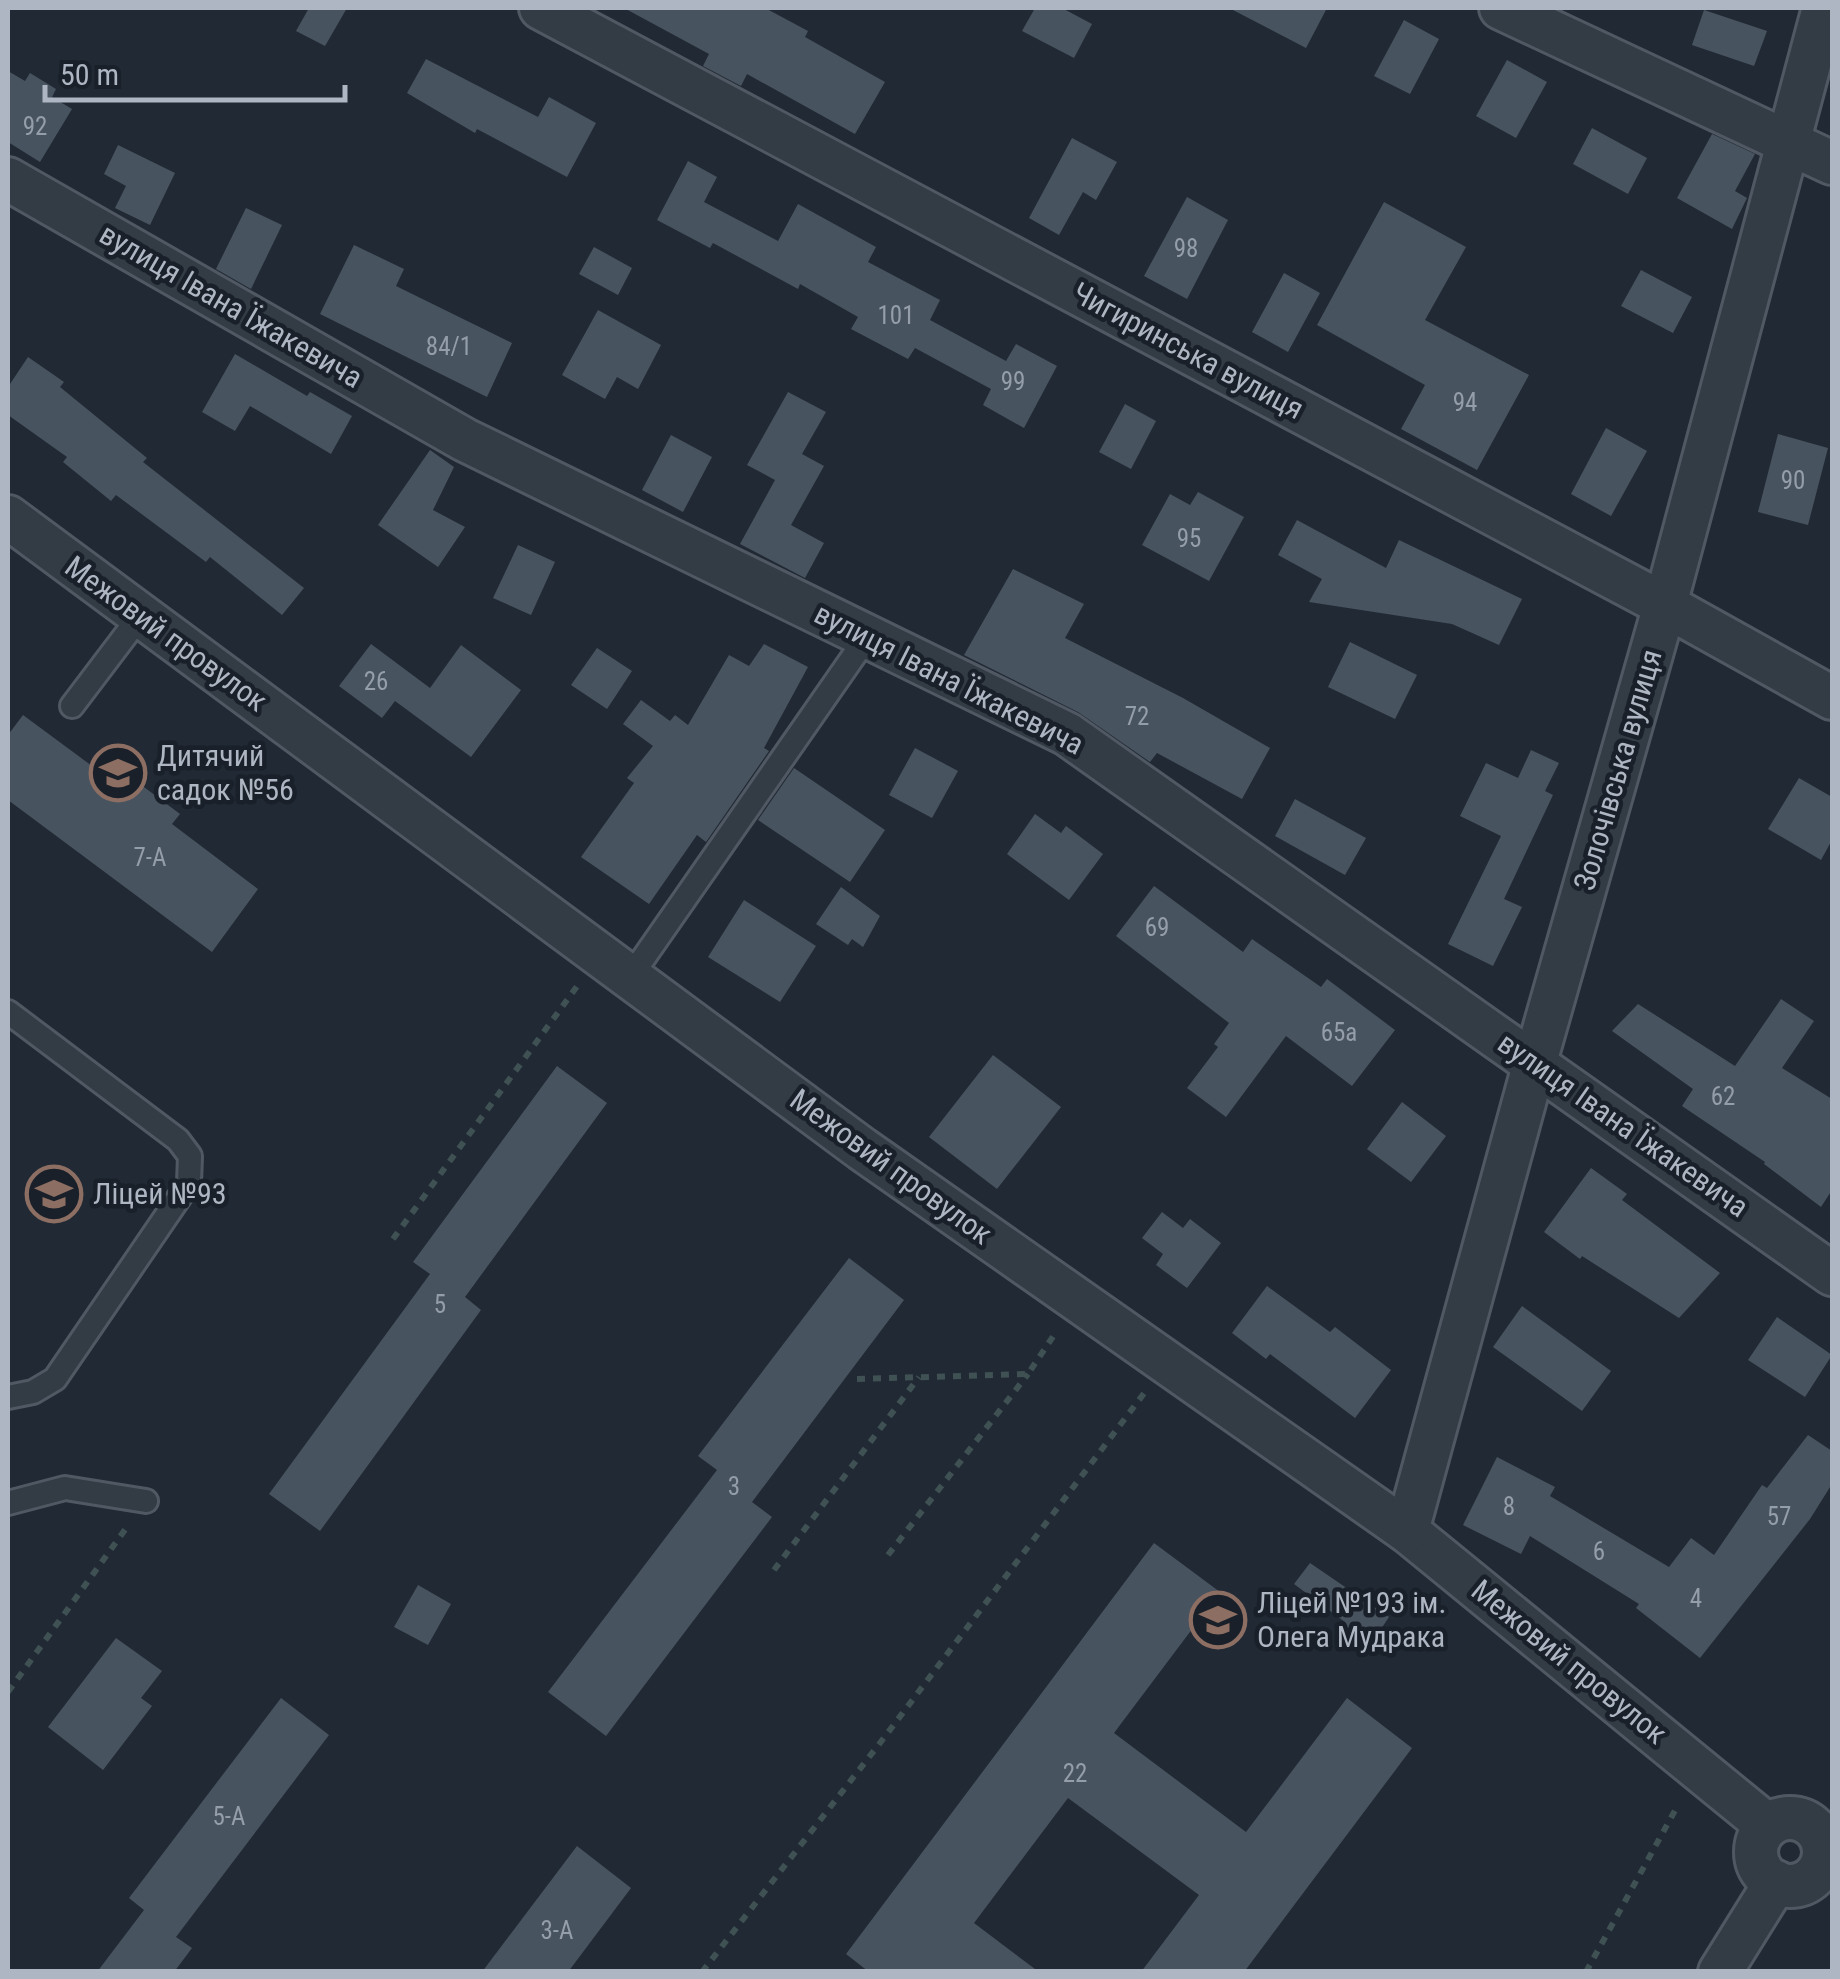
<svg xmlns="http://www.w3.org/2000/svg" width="1840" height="1979" viewBox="0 0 1840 1979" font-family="'Roboto Condensed',sans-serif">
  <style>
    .building { fill: #485360 }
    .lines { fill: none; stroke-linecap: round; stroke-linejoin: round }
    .service-casing { stroke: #505963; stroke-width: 28 }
    .minor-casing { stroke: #505963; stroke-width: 48 }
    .path { stroke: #3f5153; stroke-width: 6; stroke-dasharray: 8 8; stroke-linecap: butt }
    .service { stroke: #333b45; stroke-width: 22 }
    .minor { stroke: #333b45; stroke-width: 42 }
    .labels { text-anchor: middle; stroke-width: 9; stroke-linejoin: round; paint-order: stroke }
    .number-label { font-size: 25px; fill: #949daa }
    .street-label { font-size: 30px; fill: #adb6c2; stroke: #192029 }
    .poi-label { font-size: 30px; fill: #adb6c2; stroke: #192029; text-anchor: start }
  </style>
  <rect width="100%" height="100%" fill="#202934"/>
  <g class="building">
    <polygon points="309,8 347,8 325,46 296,31"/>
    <polygon points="624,8 765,8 808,31 805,37 885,82 855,134 747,74 741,86 703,66 709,54"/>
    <polygon points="1035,8 1062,8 1092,24 1074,58 1022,31"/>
    <polygon points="1229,8 1327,8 1306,48"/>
    <polygon points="1704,10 1767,31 1754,66 1692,45"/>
    <polygon points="1404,20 1439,39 1410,94 1374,76"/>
    <polygon points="426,59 538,117 549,97 596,123 567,177 477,129 475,133 407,93"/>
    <polygon points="1507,60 1547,82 1516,138 1476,116"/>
    <polygon points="8,71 25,81 30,73 56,89 52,97 72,109 40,162 8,142"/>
    <polygon points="1592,128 1647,158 1628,194 1573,164"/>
    <polygon points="1712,134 1755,154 1735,191 1747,198 1732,229 1677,198"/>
    <polygon points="1072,138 1117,162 1096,200 1083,192 1059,235 1029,218"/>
    <polygon points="118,145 175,173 150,225 115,208 126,186 104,174"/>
    <polygon points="688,161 717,177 704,202 778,241 798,204 876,247 868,262 940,300 930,320 1006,361 1016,344 1057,366 1024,428 983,405 991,389 915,348 908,359 851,329 858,317 800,284 798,289 713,243 710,248 657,220"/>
    <polygon points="1187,197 1228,220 1187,299 1144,276"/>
    <polygon points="1384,202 1466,247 1425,320 1529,375 1477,470 1401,429 1425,385 1317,325"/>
    <polygon points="246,208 282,225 251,289 216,269"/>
    <polygon points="354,245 404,269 396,286 512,343 487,397 320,314"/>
    <polygon points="594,247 632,268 618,295 579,274"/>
    <polygon points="1641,270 1692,297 1673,333 1621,306"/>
    <polygon points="1284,273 1320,293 1288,352 1252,332"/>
    <polygon points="598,310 661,345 638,389 617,377 605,399 562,375"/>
    <polygon points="235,354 307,396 310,392 352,416 331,454 250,406 235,431 202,412"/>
    <polygon points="28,357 64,382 60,387 147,458 143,462 304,588 282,615 210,557 206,562 116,495 111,501 63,462 67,457 8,415 8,387"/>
    <polygon points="788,392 826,412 802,454 824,466 791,525 824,543 805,578 740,544 775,480 747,465"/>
    <polygon points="1125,404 1156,421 1131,469 1099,452"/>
    <polygon points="1606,428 1647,451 1611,516 1571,494"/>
    <polygon points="1778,434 1828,448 1808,525 1758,512"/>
    <polygon points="671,435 712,457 683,512 642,490"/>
    <polygon points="430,450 454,467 433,510 465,527 438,567 378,525"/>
    <polygon points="1198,492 1244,517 1209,581 1142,545 1170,494 1190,505"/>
    <polygon points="1297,520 1386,568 1399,540 1522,599 1499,645 1452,624 1309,602 1322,579 1278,555"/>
    <polygon points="518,545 555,562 531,615 493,598"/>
    <polygon points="1013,569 1084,604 1065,638 1183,698 1270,748 1242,799 1157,753 1150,762 1078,712 964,655"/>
    <polygon points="1350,642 1417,675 1395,719 1328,687"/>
    <polygon points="371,644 430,688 461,645 521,690 471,757 395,701 382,718 339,686"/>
    <polygon points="764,644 808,667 764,748 769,751 706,842 697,835 649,904 581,857 634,783 627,778 653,746 623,724 641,700 670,721 675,715 688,725 729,655 749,666"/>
    <polygon points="597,648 632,671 607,709 571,685"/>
    <polygon points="23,715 111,780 120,769 180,814 172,824 258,889 212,952 8,800 8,735"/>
    <polygon points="915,748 958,771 932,818 889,795"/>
    <polygon points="1531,750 1559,763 1545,791 1553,795 1504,899 1522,907 1493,966 1448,944 1501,836 1460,816 1486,763 1518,778"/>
    <polygon points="794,768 885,830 850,882 758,820"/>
    <polygon points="1799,778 1832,797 1832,840 1821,860 1768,829"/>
    <polygon points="1295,799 1366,838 1345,875 1275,836"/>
    <polygon points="1035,814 1061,833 1066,826 1103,854 1069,900 1007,854"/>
    <polygon points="1154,886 1243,952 1252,939 1321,987 1327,979 1395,1030 1352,1086 1286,1036 1226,1117 1187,1088 1218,1047 1214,1044 1229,1023 1116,936"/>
    <polygon points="841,887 880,916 863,947 852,939 848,945 816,924"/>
    <polygon points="744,900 816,946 780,1002 708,957"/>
    <polygon points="1781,999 1814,1021 1782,1068 1832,1099 1832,1190 1821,1207 1764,1164 1765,1162 1682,1106 1693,1089 1612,1031 1638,1004 1735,1066"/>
    <polygon points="993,1055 1061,1107 997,1189 929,1137"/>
    <polygon points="557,1066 607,1103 465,1297 481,1310 320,1531 269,1494 430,1274 413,1262"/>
    <polygon points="1402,1102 1446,1136 1411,1182 1367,1149"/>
    <polygon points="1591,1168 1627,1194 1622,1200 1720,1273 1679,1318 1582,1256 1580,1259 1544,1232"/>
    <polygon points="1162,1212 1183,1228 1190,1219 1221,1243 1187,1288 1156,1265 1163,1254 1142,1238"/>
    <polygon points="849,1258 904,1300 752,1502 772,1517 606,1736 548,1692 717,1470 698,1456"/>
    <polygon points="1267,1286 1330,1332 1335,1327 1391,1370 1355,1418 1270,1354 1266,1359 1232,1333"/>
    <polygon points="1522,1306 1611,1371 1582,1411 1493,1347"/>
    <polygon points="1777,1317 1832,1355 1805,1397 1748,1360"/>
    <polygon points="1808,1435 1832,1451 1832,1484 1810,1519 1700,1658 1636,1608 1639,1604 1530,1536 1521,1554 1463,1525 1497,1457 1555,1487 1550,1496 1669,1567 1691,1538 1714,1555 1762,1485 1767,1488"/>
    <polygon points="1154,1543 1220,1592 1114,1733 1246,1832 1347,1698 1412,1748 1244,1972 1141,1972 1199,1895 1068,1798 974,1923 1039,1972 869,1972 846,1954"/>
    <polygon points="1310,1563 1389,1617 1365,1653 1337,1634 1345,1622 1294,1584"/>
    <polygon points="418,1585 451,1604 428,1645 394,1627"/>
    <polygon points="116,1638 162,1671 141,1698 152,1706 103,1770 48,1727"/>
    <polygon points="281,1698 329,1735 176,1937 192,1948 174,1972 97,1972 144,1910 129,1898"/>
    <polygon points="577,1846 631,1888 568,1972 482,1972"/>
  </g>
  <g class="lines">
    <g class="service-casing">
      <g id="service">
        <polyline points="72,706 141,615"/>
        <polyline points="631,976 867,637"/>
        <polyline points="8,1012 178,1140 190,1156 189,1183 55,1379 33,1392 8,1397"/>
        <polyline points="8,1503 65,1488 146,1501"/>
      </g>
    </g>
    <g class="minor-casing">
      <g id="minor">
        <polyline points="541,8 1665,605 1832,698"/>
        <polyline points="1501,8 1832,163"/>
        <polyline points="8,179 465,440 1067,734 1832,1274"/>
        <polyline points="8,517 862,1149 1407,1531 1768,1826"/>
        <polyline points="1407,1531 1535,1062 1665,605 1824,8"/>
        <circle cx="1790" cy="1852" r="34"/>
        <polyline points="1720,1972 1776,1882"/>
      </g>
    </g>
    <g class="path">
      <polyline points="393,1239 578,985"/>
      <polyline points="857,1379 1028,1374 1056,1332"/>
      <polyline points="888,1555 1028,1374"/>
      <polyline points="774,1570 919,1377"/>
      <polyline points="8,1692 127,1527"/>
      <polyline points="1807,1810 1823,1821 1832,1821"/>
      <polyline points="702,1972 880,1743 1145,1392"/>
      <polyline points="1586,1972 1678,1805"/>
    </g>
    <use href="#service" class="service"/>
    <use href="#minor" class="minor"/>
  </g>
  <defs>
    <g id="school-ring" transform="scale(2.875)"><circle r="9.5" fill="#192029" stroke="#8d6e63" stroke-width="1.5"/><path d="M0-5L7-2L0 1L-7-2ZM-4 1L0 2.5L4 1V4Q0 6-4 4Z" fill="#8d6e63"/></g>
  </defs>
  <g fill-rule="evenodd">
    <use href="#school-ring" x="118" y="773"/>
    <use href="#school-ring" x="54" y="1194"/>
    <use href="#school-ring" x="1218" y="1620"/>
  </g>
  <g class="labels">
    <g class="number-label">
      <text x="35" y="135">92</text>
      <text x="1186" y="257">98</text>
      <text x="896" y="324">101</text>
      <text x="449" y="355">84/1</text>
      <text x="1013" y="390">99</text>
      <text x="1465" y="411">94</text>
      <text x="1793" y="489">90</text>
      <text x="1189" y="547">95</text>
      <text x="376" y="690">26</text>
      <text x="1137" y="725">72</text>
      <text x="150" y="866">7-А</text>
      <text x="1157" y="936">69</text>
      <text x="1339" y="1041">65а</text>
      <text x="1723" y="1105">62</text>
      <text x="440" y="1313">5</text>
      <text x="734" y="1495">3</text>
      <text x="1509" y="1515">8</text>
      <text x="1779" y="1525">57</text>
      <text x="1599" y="1560">6</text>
      <text x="1696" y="1607">4</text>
      <text x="1075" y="1782">22</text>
      <text x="229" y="1825">5-А</text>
      <text x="557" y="1939">3-А</text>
    </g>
    <g class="street-label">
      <text transform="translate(231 306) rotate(30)" y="10">вулиця Івана Їжакевича</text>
      <text transform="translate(1188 351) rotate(28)" y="10">Чигиринська вулиця</text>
      <text transform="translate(166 634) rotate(36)" y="10">Межовий провулок</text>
      <text transform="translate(949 679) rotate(27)" y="10">вулиця Івана Їжакевича</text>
      <text transform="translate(1618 770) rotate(-74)" y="10">Золочівська вулиця</text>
      <text transform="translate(1623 1125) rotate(35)" y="10">вулиця Івана Їжакевича</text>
      <text transform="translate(891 1167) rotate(36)" y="10">Межовий провулок</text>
      <text transform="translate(1569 1662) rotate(39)" y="10">Межовий провулок</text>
    </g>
    <g class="poi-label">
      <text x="157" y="766">Дитячий<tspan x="157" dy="34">садок №56</tspan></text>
      <text x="93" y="1204">Ліцей №93</text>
      <text x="1257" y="1613">Ліцей №193 ім.<tspan x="1257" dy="34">Олега Мудрака</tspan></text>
    </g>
  </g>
  <rect width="1840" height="1979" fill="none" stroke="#adb6c2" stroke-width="20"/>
  <path d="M45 85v15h300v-15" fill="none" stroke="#adb6c2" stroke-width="5"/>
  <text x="60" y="85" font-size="30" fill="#adb6c2" stroke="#192029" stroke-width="8" paint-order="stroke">50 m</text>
</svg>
